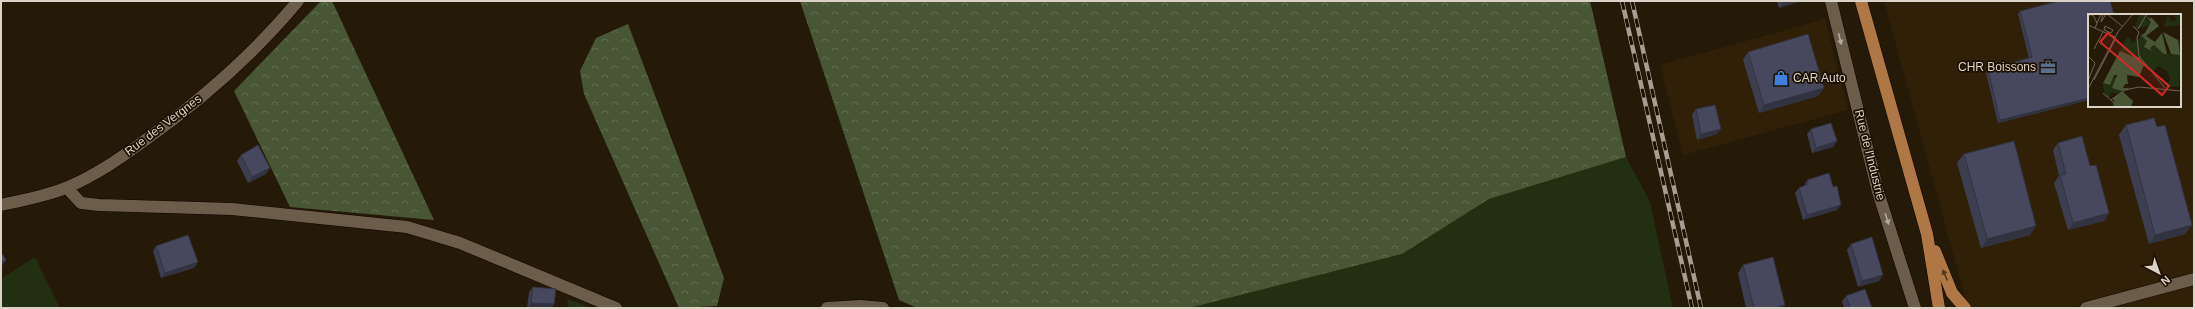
<svg xmlns="http://www.w3.org/2000/svg" width="2195" height="309" viewBox="0 0 2195 309" font-family="Helvetica,sans-serif">
  <style>
    .built { fill: #312008; fill-rule: evenodd }
    .grass { fill: #232f11 }
    .forest { fill: url(#forest-crowns) }
    .lines { fill: none; stroke-linecap: round; stroke-linejoin: round }
    .minor-casing { stroke: #0e0400; stroke-width: 13 }
    .major-casing { stroke: #0e0400; stroke-width: 13 }
    .minor { stroke: #6c5d4a; stroke-width: 12 }
    .major { stroke: #ae7745; stroke-width: 12 }
    .rail-casing { stroke: #a79d91; stroke-width: 4.5 }
    .rail { stroke: #1c1002; stroke-width: 3; stroke-dasharray: 9; stroke-linecap: butt }
    .wall { fill: #3d3e50 }
    .shaded-wall { fill: #323241 }
    .building { fill: #47485d; stroke: #323241 }
    .oneway { fill: #b5aa9c }
    .oneway2 { fill: #56391d }
    .labels { text-anchor: middle; stroke-width: 3.5; stroke-linejoin: round; paint-order: stroke }
    .poi-label { font-size: 12px; fill: #dcd3c8; stroke: #1c1002; text-anchor: end }
    .street-label { font-size: 12px; fill: #dcd3c8; stroke: #1c1002 }
    .inset-road { fill: none; stroke: #6e6355; stroke-width: 1 }
    .view { fill: #d62828; fill-opacity: 0.15; stroke: #d62828; stroke-width: 2 }
    .inset-edge { fill: none; stroke: #dcd3c8; stroke-width: 2 }
  </style>
  <defs>
    <pattern id="forest-crowns" width="20" height="18" patternUnits="userSpaceOnUse"><rect width="20" height="18" fill="#485635"/><path d="M2 6a3 3 0 1 1 6 0M12 15a3 3 0 1 1 6 0" fill="none" stroke="#626d51"/></pattern>
  </defs>
  <rect width="100%" height="100%" fill="#251908"/>
  <g class="built">
    <path d="M1884,1H2194V308H1968ZM2089,15H2180V106H2089Z"/>
    <polygon points="1825,19 1848,110 1683,155 1660,65"/>
  </g>
  <g class="grass">
    <polygon points="1626,157 1650,202 1673,308 1189,308 1402,254 1489,199"/>
    <polygon points="35,257 60,308 1,308 1,279"/>
    <polygon points="567,299 592,308 568,308"/>
  </g>
  <g class="forest">
    <polygon points="321,1 332,1 434,220 290,207 234,91"/>
    <polygon points="800,1 1590,1 1626,157 1489,199 1402,254 1189,308 917,308 899,300"/>
    <polygon points="628,24 724,278 717,306 679,308 584,94 580,71 596,38"/>
  </g>
  <g class="lines">
    <g class="minor-casing">
      <g id="minor">
        <polyline points="1831,1 1878,192 1915,308"/>
        <polyline points="67,188 81,203 99,205 232,209 407,227 460,243 616,308"/>
        <path d="M1,205C24,200 47,196 68,187C96,175 119,159 144,141C200,101 254,54 298,1"/>
        <polyline points="827,308 860,306 883,308"/>
        <polyline points="2086,308 2194,279"/>
      </g>
    </g>
    <g class="major-casing">
      <g id="major">
        <polyline points="1861,1 1927,234 1939,308"/>
        <polyline points="1935,251 1952,293 1965,308"/>
      </g>
    </g>
    <use href="#minor" class="minor"/>
    <use href="#major" class="major"/>
    <g class="rail-casing">
      <g id="rail">
        <polyline points="1622,1 1692,308"/>
        <polyline points="1632,1 1701,308"/>
      </g>
    </g>
    <use href="#rail" class="rail"/>
  </g>
  <g class="wall">
    <polygon points="1777,1 1801,1 1779,8"/>
    <polygon points="2020,11 2089,15 2089,100 1998,123 1986,73 1988,70 2029,58 2018,14"/>
    <polygon points="1748,52 1824,88 1818,96 1759,113 1743,60"/>
    <polygon points="1696,109 1717,134 1697,140 1692,115"/>
    <polygon points="2126,125 2157,127 2192,225 2185,234 2149,244 2119,135"/>
    <polygon points="1811,129 1837,141 1833,147 1812,153 1807,134"/>
    <polygon points="2058,143 2090,166 2109,213 2104,221 2068,230 2054,183 2059,176 2053,150"/>
    <polygon points="1964,154 2030,235 1981,248 1957,163"/>
    <polygon points="241,155 266,174 248,183 237,161"/>
    <polygon points="1807,180 1837,210 1803,220 1795,193 1799,188 1804,186"/>
    <polygon points="1851,244 1879,281 1858,287 1847,250"/>
    <polygon points="156,246 198,262 194,268 161,278 153,251"/>
    <polygon points="1743,265 1782,308 1746,308 1738,273"/>
    <polygon points="533,287 552,308 527,308 529,292"/>
    <polygon points="1846,296 1872,308 1844,308 1842,301"/>
  </g>
  <g class="shaded-wall">
    <polygon points="1788,1 1801,1 1779,8 1783,3"/>
    <polygon points="1824,88 1818,96 1759,113 1764,105"/>
    <polygon points="2089,98 2089,100 1998,123 2000,120"/>
    <polygon points="1721,129 1717,134 1697,140 1701,134"/>
    <polygon points="1837,141 1833,147 1812,153 1816,148"/>
    <polygon points="270,168 266,174 248,183 252,177"/>
    <polygon points="1841,205 1837,210 1803,220 1807,215"/>
    <polygon points="2109,213 2104,221 2068,230 2073,223"/>
    <polygon points="2192,225 2185,234 2149,244 2155,235"/>
    <polygon points="2036,226 2030,235 1981,248 1987,239"/>
    <polygon points="6,260 2,266 1,266 1,263"/>
    <polygon points="198,262 194,268 161,278 165,273"/>
    <polygon points="1883,275 1879,281 1858,287 1862,281"/>
    <polygon points="531,303 554,304 552,308 528,308"/>
    <polygon points="1785,305 1782,308 1775,308"/>
  </g>
  <g class="building">
    <polygon points="2059,1 2110,1 2114,15 2089,15 2089,98 2000,120 1988,70 2032,57 2020,11"/>
    <polygon points="1808,34 1824,88 1764,105 1748,52"/>
    <polygon points="1715,105 1721,129 1701,134 1696,109"/>
    <polygon points="2154,118 2157,127 2165,125 2192,225 2155,235 2126,125"/>
    <polygon points="1831,123 1837,141 1816,148 1811,129"/>
    <polygon points="2082,136 2090,166 2096,165 2109,213 2073,223 2060,175 2066,174 2058,143"/>
    <polygon points="2014,141 2036,226 1987,239 1964,154"/>
    <polygon points="258,145 270,168 252,177 241,155"/>
    <polygon points="1829,173 1833,187 1837,186 1841,205 1807,215 1799,188 1808,184 1807,180"/>
    <polygon points="188,235 198,262 165,273 156,246"/>
    <polygon points="1872,237 1883,275 1862,281 1851,244"/>
    <polygon points="1,252 6,260 1,263"/>
    <polygon points="1773,257 1785,305 1775,308 1754,308 1743,265"/>
    <polygon points="533,287 556,289 554,304 531,303"/>
    <polygon points="1865,289 1872,308 1850,308 1846,296"/>
  </g>
  <defs><path id="oneway-solid" d="M-6-.8H1V-3.2L6.5 0L1 3.2V.8H-6Z"/></defs>
  <g class="oneway">
    <use href="#oneway-solid" transform="translate(1840 39) rotate(76)"/>
    <use href="#oneway-solid" transform="translate(1887 219) rotate(72)"/>
  </g>
  <use class="oneway2" href="#oneway-solid" transform="translate(1945 275) rotate(-113)"/>
  <defs>
    <g id="office-bare" transform="scale(1.2)"><path d="M-6-3h4V-5.5h4V-3h4V5H-6ZM-1-4.5V-3h2v-1.5ZM-6 0V1H6V0Z" fill="#5c6f8a" stroke="#1c1002" stroke-width="2.5" paint-order="stroke"/></g>
    <g id="shop-bare" transform="scale(1.2)"><path d="M-5-2.5h2.3a2.7 3.5 0 0 1 5.4 0H5L5.5 6h-11ZM-1.5-2.5h3a1.5 2.3 0 0 0-3 0Z" fill="#3f7fe0" stroke="#1c1002" stroke-width="2.5" paint-order="stroke"/></g>
  </defs>
  <g fill-rule="evenodd">
    <use href="#office-bare" x="2048" y="67"/>
    <use href="#shop-bare" x="1781" y="78"/>
  </g>
  <g class="labels">
    <g class="poi-label">
      <text x="2036" y="71">CHR Boissons</text>
      <text x="1793" y="82" text-anchor="start">CAR Auto</text>
    </g>
    <g class="street-label">
      <text transform="translate(163 125) rotate(-37)" y="4">Rue des Vergnes</text>
      <text transform="translate(1870 155) rotate(76)" y="4">Rue de l'Industrie</text>
    </g>
  </g>
  <g transform="translate(2088 14)">
    <rect width="93" height="93" fill="#251908"/>
    <path d="M51,0H58L57,4L63,8L62,11L49,15L47,13ZM80,0L82,8L89,6L85,0H93V11L76,13ZM53,21L59,27L62,35L66,30L79,40L92,41L90,27H93L91,73H79L82,64L78,56L70,52L65,59L50,42V44L32,37L39,23L43,25V29L50,26ZM26,61L34,77L30,80L23,78L22,83H17L15,69L22,71Z" fill="#232f11"/>
    <path d="M58,2L63,5V3L71,12L58,22L67,28L74,19L79,40H76L66,31L62,34L64,37L56,33L59,27L53,21L57,19L63,8ZM75,18L90,26L92,41L83,40ZM32,37L49,44L51,42L56,51L51,63L39,61L40,70H37L35,74H42L34,77L24,74L29,61H26L22,71L15,69ZM35,78L45,87L43,93H27L25,84Z" fill="#485635"/>
    <path class="inset-road" d="M15,0L13,8L18,0M19,0L34,12M0,1H5L9,9M0,11L27,23M17,12L25,16L23,19L16,16ZM45,12L51,18L49,24L51,42L77,74M7,14L13,0M50,15L59,0M29,19L45,0M6,35L15,18M0,42L7,49L0,67M6,66L28,24M0,75L30,18M15,79L26,89V93M23,86L37,76L51,73L93,77"/>
    <path class="view" d="M20,19L81,72L74,81L12,28Z"/>
    <rect width="93" height="93" class="inset-edge"/>
  </g>
  <rect width="2195" height="309" fill="none" stroke="#dcd3c8" stroke-width="4"/>
  <g transform="translate(2159 273) rotate(139)" stroke="#1c1002" stroke-width="3" paint-order="stroke">
  <path d="M0-3L7 15L0 10L-7 15Z" fill="#dcd3c8"/>
  <text y="-6" font-size="11" font-weight="bold" text-anchor="middle" fill="#dcd3c8">N</text>
  </g>
</svg>
